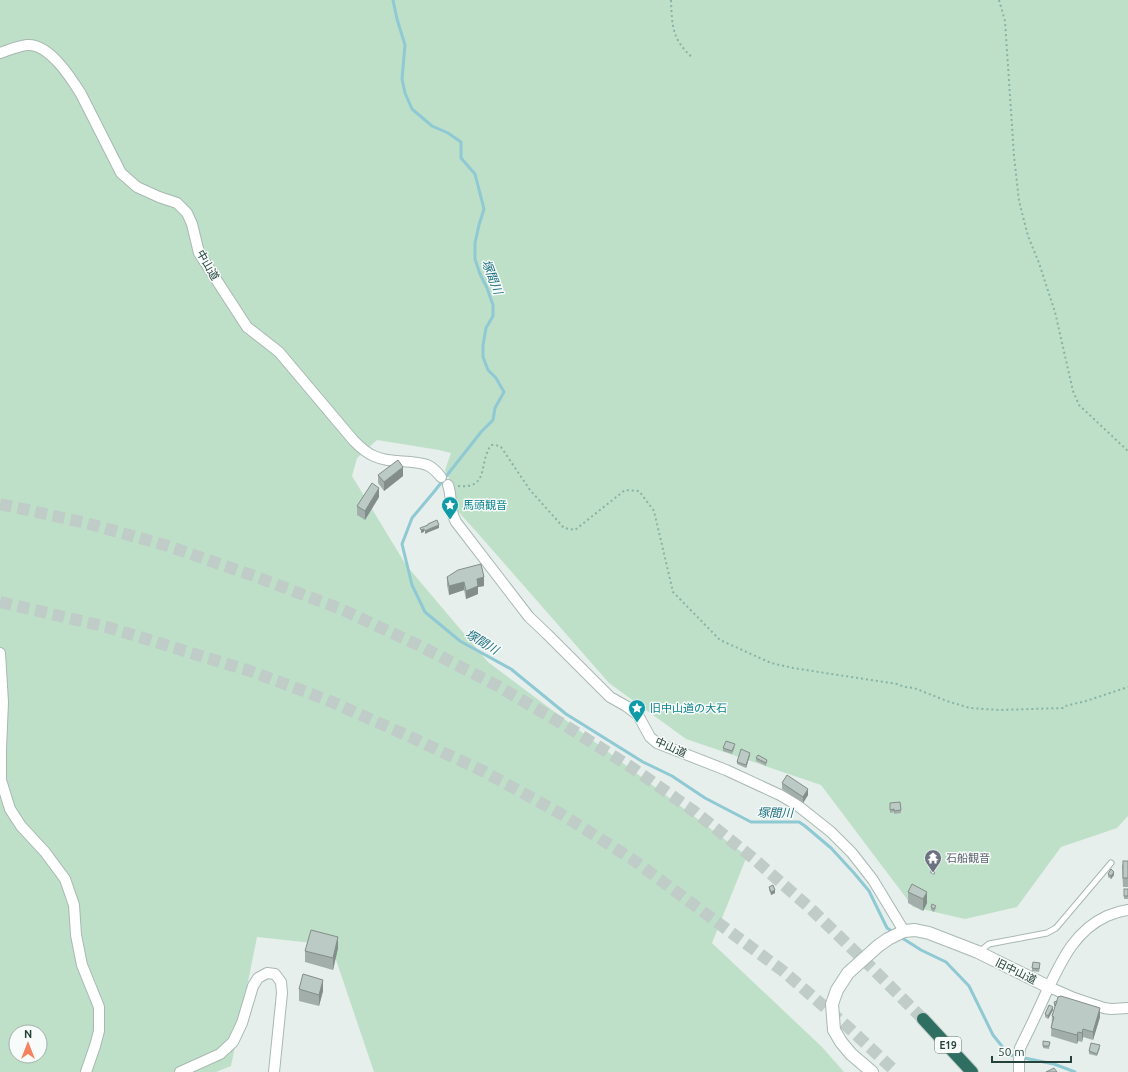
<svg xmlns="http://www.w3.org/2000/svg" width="1128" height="1072" viewBox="0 0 1128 1072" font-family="Ubuntu,'Noto Sans JP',sans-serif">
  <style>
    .green { fill: #bfe0c8; fill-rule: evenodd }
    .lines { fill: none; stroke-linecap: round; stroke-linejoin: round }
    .stream { stroke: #8ec9d4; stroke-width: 3 }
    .motorway-tunnel { stroke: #bfccc8; stroke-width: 12; stroke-dasharray: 12 6; stroke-linecap: butt }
    .service-casing { stroke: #a8b8b2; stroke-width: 7 }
    .minor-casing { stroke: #a8b8b2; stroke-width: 12 }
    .tertiary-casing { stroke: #a8b8b2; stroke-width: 14 }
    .motorway-casing { stroke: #c2cac8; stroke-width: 14 }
    .path { stroke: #86b3a5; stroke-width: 2; stroke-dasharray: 2 3; stroke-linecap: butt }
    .service { stroke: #fff; stroke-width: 5 }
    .minor { stroke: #fff; stroke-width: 10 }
    .tertiary { stroke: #fff; stroke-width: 12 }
    .motorway { stroke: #2f6f62; stroke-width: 12 }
    .wall { fill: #a1aea9 }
    .shaded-wall { fill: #838d89 }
    .building { fill: #bbcac4; stroke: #838d89 }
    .labels { text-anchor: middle; stroke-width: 3; stroke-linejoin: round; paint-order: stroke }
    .shield { fill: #f7fbf9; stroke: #637a73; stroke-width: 1 }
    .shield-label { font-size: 10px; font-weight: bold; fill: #24423a }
    .street-label { font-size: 11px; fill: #24423a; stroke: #f7fbf9 }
    .culture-label { font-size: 11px; fill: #0d838f; stroke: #f7fbf9; text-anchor: start }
    .worship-label { font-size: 11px; fill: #5b616d; stroke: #f7fbf9; text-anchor: start }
    .water-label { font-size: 12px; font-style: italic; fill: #1c6f80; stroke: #f7fbf9 }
  </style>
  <rect width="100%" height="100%" fill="#e6efeb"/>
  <path class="green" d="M0,0H1128V816L1117,828L1061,847L1017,907L965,919L913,907L821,785L686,739L609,683L474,529L454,507V489L445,470L451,453L439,450L377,440L357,458L352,476L406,565L488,662L747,856L712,943L822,1047L844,1072H374L331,945L257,937L231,1066L216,1072H0ZM16,1032H40V1056H16Z"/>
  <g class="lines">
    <g class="stream">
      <polyline points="393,0 397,19 405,45 402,79 405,93 412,109 432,126 448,133 461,142 461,158 475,174 484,209 479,225 475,243 475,259 480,274 487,288 493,305 493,316 486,328 483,345 483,357 488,370 496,378 504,392 495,408 493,420 481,432 433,493 412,518 402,544 412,585 425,612 460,641 511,669 566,714 643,762 672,776 705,798 751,822 799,822 805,826 831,848 854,873 869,891 887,928 893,932"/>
      <polyline points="899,936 921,950 946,962 969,986 993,1035 1009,1055 1054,1064 1075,1072"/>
    </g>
    <g class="motorway-tunnel">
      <polyline points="0,504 86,523 168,546 254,576 341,609 418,645 496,685 566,726 634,769 695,812 753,858 811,909 870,966 923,1019"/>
      <polyline points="0,602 107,627 250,671 325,699 404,734 485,772 561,814 632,859 783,971 849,1028 896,1072"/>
    </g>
    <g class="service-casing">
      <polyline id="service" points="979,952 989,944 1047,933 1056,928 1111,863"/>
    </g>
    <g class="minor-casing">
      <g id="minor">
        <path d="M0,53C9,50 18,46 27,45C49,43 71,78 81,94L121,173L137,187L159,197L177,203L187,213L192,224L199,253L247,327L279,352L354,441C360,447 366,453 374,456C390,464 410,459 427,465C432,467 437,472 441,477"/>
        <path d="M448,485C453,499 448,508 456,522L529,617L547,634L610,697L626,706L638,715L650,737L657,743L726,770L780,795L797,805L831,832L852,853L873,880L904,931"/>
        <polyline points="0,653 3,702 1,749 1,780 10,809 21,826 45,852 65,879 74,905 76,935 82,965 99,1007 99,1031 95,1046 86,1072"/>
        <polyline points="1049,987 1074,998 1104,1008 1111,1009 1128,1008"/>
        <polyline points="180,1072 220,1054 233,1042 242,1023 253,986 258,978 267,973 275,974 281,982 282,993 274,1072"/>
        <path d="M1019,1072V1061L1020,1048C1029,1030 1038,1011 1046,993C1061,962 1074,931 1107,916C1114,913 1121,911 1128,910"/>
      </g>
    </g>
    <g class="tertiary-casing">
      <polyline id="tertiary" points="872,1072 851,1054 841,1042 834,1030 832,1004 837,990 848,973 878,946 888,939 904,931 915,930 929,933 978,952 1049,987"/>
    </g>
    <g class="motorway-casing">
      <polyline id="motorway" points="923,1019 972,1072"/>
    </g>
    <g class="path">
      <path d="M671,0C672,26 672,40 693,58"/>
      <polyline points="999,0 1005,21 1014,156 1019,201 1028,236 1039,263 1055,312 1073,391 1079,405 1128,451"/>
      <path d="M458,486C490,489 478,464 491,445H496L501,447L530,490L564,528L575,530L625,490L639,491L654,511L673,592L720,640L771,663L793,668L897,684L904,687L914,688L947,701L970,708L999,710L1063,708L1065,706L1086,701L1128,687"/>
    </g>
    <use href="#service" class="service"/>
    <use href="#minor" class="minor"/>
    <use href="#tertiary" class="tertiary"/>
    <use href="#motorway" class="motorway"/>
  </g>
  <g class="wall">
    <polygon points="378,475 403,476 384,491 378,483"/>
    <polygon points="379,497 365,520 357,515 357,506"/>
    <polygon points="447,577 484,586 478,587 478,594 466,599 464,590 449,595 447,585"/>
    <polygon points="735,747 732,754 723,751 723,748"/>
    <polygon points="750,755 746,768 737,764 737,762"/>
    <polygon points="756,758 767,762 766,766 756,761"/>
    <polygon points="782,783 808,795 803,803 782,789"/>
    <polygon points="890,803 901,810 901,813 894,814 894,812 890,813"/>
    <polygon points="935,861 935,872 934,875 930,873 930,862"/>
    <polygon points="1128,861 1128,887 1123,887 1122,865"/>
    <polygon points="1108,874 1114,875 1111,879 1108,877"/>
    <polygon points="912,884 927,903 923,911 908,903 908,892"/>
    <polygon points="769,887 775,893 771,895 769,890"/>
    <rect x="1124" y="889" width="4" height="10"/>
    <polygon points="931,907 936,908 934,912 931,910"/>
    <polygon points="338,948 333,970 305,962 305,951"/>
    <polygon points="1040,966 1039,972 1032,971 1032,968"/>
    <polygon points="299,989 323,991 319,1006 299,1001"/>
    <polygon points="1054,1002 1100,1017 1093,1040 1083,1037 1082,1042 1078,1041 1077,1044 1051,1036 1052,1016 1055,1007"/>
    <polygon points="1053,1010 1048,1019 1045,1017 1045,1014"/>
    <polygon points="1043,1041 1050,1042 1049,1049 1043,1048"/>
    <polygon points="1100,1048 1097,1056 1089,1054 1089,1051"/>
  </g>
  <g class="shaded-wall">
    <polygon points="403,467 403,476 384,491 384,482"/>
    <polygon points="379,488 379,497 365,520 365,511"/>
    <polygon points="439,525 439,528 429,532 425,534 425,531"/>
    <polygon points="424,529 424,532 421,533 421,530"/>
    <polygon points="484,577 484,586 478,587 478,594 466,599 466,591 477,579"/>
    <polygon points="464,582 464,590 449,595 449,586"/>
    <polygon points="750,753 750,755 746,768 746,765"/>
    <polygon points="808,789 808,795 803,803 803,797"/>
    <polygon points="935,861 935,872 934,875 934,864"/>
    <polygon points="1114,872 1114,875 1111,879 1111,876"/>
    <polygon points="775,890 775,893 771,895 771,892"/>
    <polygon points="927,892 927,903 923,911 923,899"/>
    <polygon points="338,937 338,948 333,970 333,958"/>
    <polygon points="323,980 323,991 319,1006 319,995"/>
    <polygon points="1053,1007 1053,1010 1048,1019 1048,1016"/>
    <polygon points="1100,1008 1100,1017 1093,1040 1093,1032"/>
    <polygon points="1083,1029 1083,1037 1082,1042 1082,1033"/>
    <polygon points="1078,1032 1078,1041 1077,1044 1077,1035"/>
  </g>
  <g class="building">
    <polygon points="398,460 403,467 384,482 378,475"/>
    <polygon points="372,483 379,488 365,511 357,506"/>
    <polygon points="437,520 439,525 429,529 425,531 424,529 421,530 420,528 428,525 428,524"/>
    <polygon points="481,564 484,577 477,579 478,586 466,591 464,582 449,586 447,577 458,570"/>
    <polygon points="726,741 735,744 732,751 723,748"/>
    <polygon points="741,749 750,753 746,765 737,762"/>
    <polygon points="758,755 767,760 766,763 756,758"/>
    <polygon points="787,775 808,789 803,797 782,783"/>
    <polygon points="900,802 901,810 894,811 894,809 890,810 890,803"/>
    <polygon points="932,859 935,861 934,864 930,862"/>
    <rect x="1123" y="861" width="5" height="17"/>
    <polygon points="1111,869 1114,872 1111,876 1108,874"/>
    <polygon points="912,884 927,892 923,899 908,892"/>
    <polygon points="773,885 775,890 771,892 769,887"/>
    <rect x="1124" y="889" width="4" height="7"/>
    <polygon points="932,904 936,906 934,909 931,907"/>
    <polygon points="311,930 338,937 333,958 305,951"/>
    <polygon points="1033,962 1040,963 1039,969 1032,968"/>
    <polygon points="303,974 323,980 319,995 299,989"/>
    <polygon points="1061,996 1100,1008 1093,1032 1083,1029 1082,1033 1078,1032 1077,1035 1051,1028 1054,1017 1052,1016 1058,997"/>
    <polygon points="1057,1001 1055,1006 1054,1002"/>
    <polygon points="1049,1005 1053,1007 1048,1016 1045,1014"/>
    <polygon points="1043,1041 1050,1042 1049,1046 1043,1046"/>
    <polygon points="1091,1043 1100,1045 1097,1054 1089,1051"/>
    <polygon points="1054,1068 1057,1072 1046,1072"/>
  </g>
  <defs>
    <g id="sight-pin" transform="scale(0.9)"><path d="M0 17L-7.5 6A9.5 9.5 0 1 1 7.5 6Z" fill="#0f9aa8" stroke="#f7fbf9"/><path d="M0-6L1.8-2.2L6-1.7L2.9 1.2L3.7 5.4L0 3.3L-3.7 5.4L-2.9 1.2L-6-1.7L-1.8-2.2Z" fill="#fff"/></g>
    <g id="temple-pin" transform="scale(0.9)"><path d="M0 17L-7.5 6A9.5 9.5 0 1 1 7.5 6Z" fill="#6b7280" stroke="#f7fbf9"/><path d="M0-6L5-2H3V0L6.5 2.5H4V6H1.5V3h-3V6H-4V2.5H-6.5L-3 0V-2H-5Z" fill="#fff"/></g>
  </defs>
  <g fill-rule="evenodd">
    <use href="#sight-pin" x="450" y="505"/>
    <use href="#sight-pin" x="637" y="708"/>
    <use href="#temple-pin" x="933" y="858"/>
  </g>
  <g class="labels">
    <rect class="shield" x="935" y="1037" width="26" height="16" rx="3"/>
    <g class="shield-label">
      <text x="948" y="1049">E19</text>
    </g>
    <g class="street-label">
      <text transform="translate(208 265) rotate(60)" y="4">中山道</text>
      <text transform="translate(671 747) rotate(24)" y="4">中山道</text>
      <text transform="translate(1016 971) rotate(26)" y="4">旧中山道</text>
    </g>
    <g class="culture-label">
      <text x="463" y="509">馬頭観音</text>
      <text x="650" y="712">旧中山道の大石</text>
    </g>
    <g class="worship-label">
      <text x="946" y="862">石船観音</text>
    </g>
    <g class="water-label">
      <text transform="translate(492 277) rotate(69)" y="4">塚間川</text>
      <text transform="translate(482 642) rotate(31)" y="4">塚間川</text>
      <text transform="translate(775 813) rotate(1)" y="4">塚間川</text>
    </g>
  </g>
  <g transform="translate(28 1044)"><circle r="19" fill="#f7fbf9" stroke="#a3b1ad"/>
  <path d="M0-3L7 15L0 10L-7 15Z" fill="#f4845f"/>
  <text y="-6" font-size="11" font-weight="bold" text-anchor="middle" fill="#24423a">N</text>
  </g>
  <path d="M992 1056v6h79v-6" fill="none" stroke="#24423a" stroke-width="2"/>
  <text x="998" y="1056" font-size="12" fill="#24423a" stroke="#f7fbf9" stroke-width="3" paint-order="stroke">50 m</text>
</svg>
